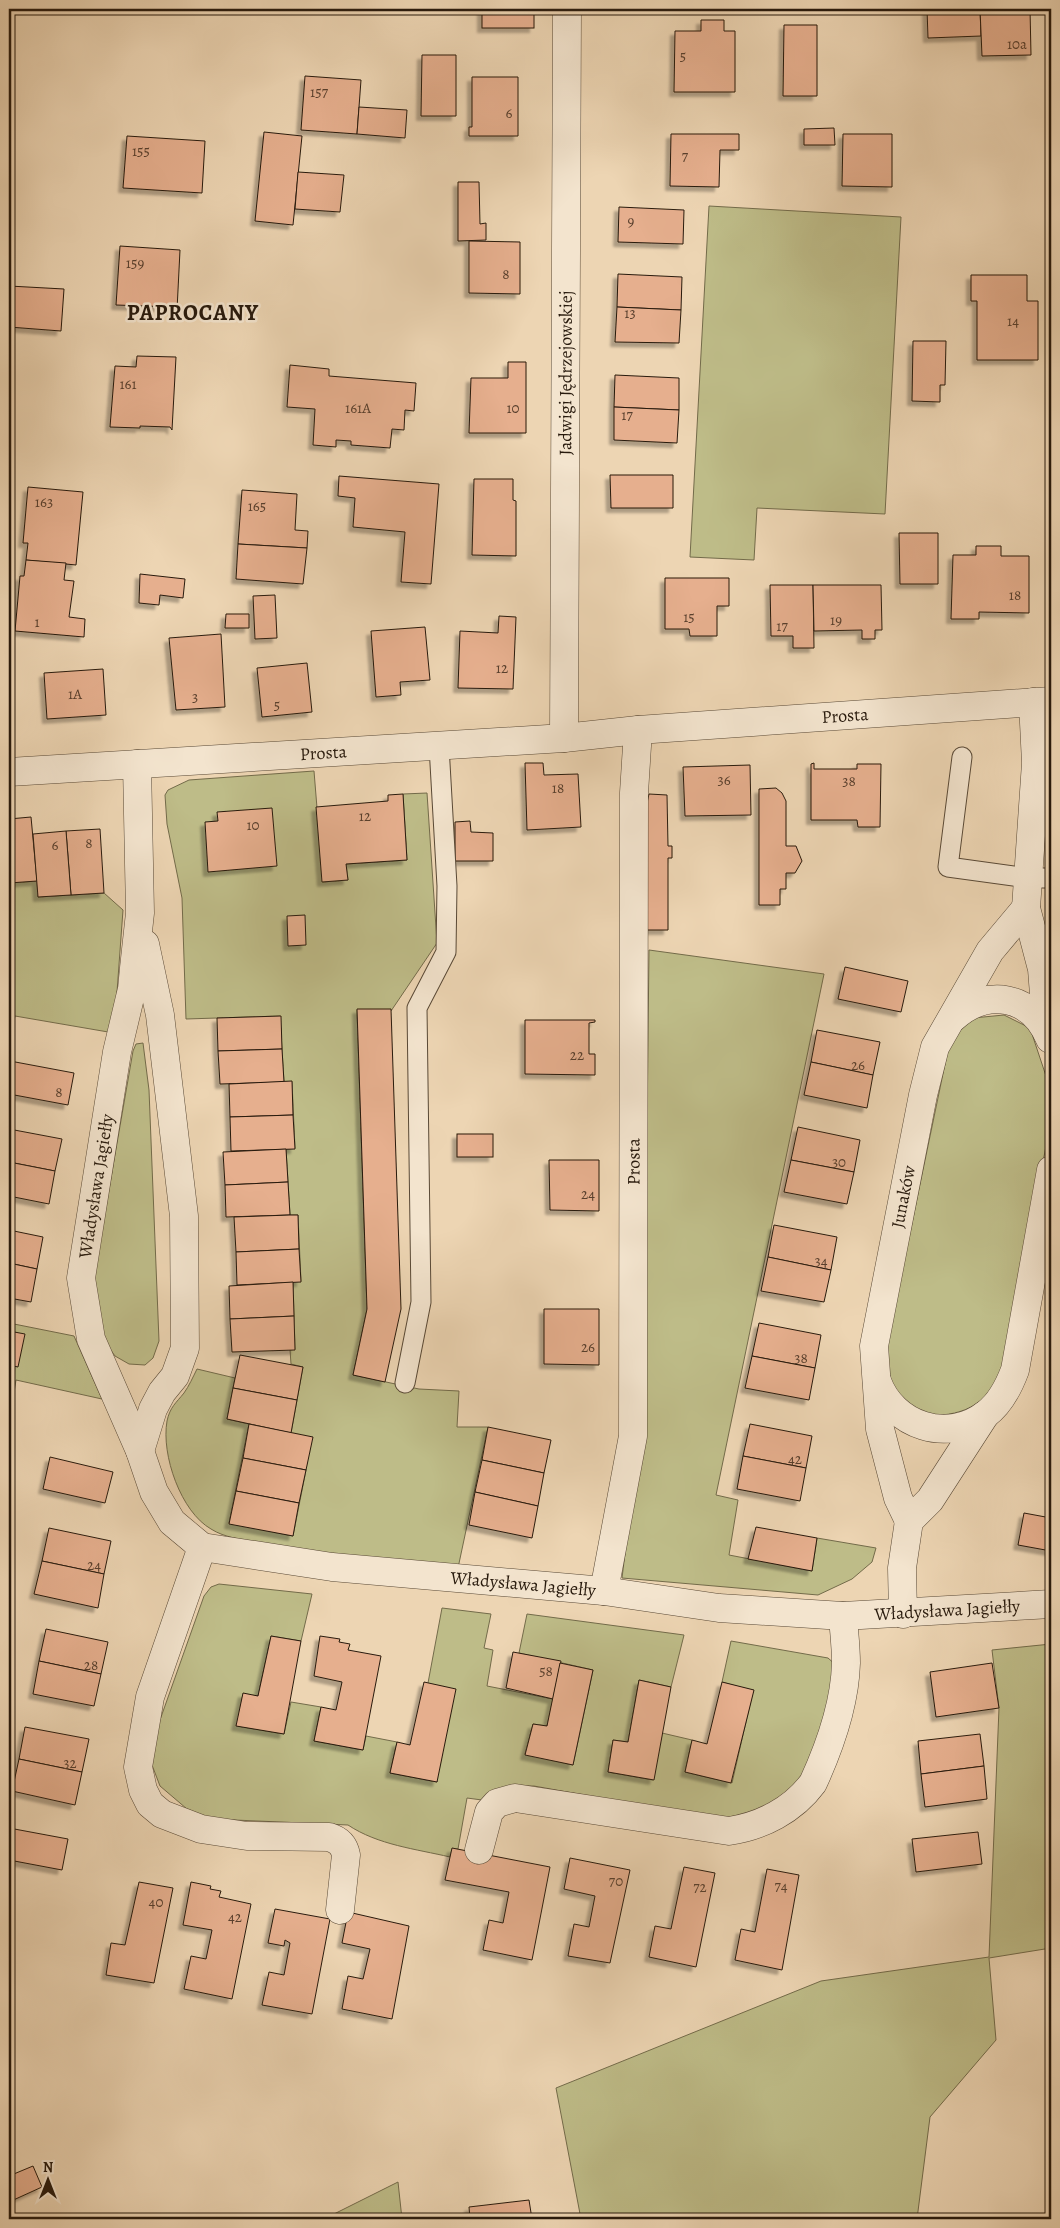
<svg xmlns="http://www.w3.org/2000/svg" width="1060" height="2228" viewBox="0 0 1060 2228" font-family="Alegreya,serif">
  <style>
    .green { fill: #bebc88; stroke: #736b4a }
    .building { fill: #e6af8e; stroke: #281a0d; filter: url(#shadow) }
    .lines { fill: none; stroke-linecap: round; stroke-linejoin: round }
    .lane-casing { stroke: #594936; stroke-width: 21 }
    .street-casing { stroke: #594936; stroke-width: 29 }
    .lane { stroke: #f3e4ce; stroke-width: 19 }
    .street { stroke: #f3e4ce; stroke-width: 28 }
    .labels { text-anchor: middle; stroke-width: 5; stroke-linejoin: round; paint-order: stroke }
    .number-label { font-size: 15px; fill: #583f2d }
    .street-label { font-size: 18px; fill: #281a0d; stroke: #f3e4ce }
    .district-label { font-size: 22px; font-weight: bold; letter-spacing: 1px; fill: #281a0d; stroke: #f3e4ce }
  </style>
  <defs>
    <filter id="shadow"><feDropShadow dx="-4.5" dy="4.5" stdDeviation="1" flood-color="#0004"/></filter>
  </defs>
  <rect width="100%" height="100%" fill="#edd5b3"/>
  <filter id="stains"><feTurbulence type="fractalNoise" baseFrequency=".004" numOctaves="4"/><feColorMatrix values="0 0 0 0 .2 0 0 0 0 .09 0 0 0 0 .02 0 0 0 .5 -.17"/></filter>
  <radialGradient id="worn" r=".72"><stop offset=".6" stop-color="#630" stop-opacity="0"/><stop offset="1" stop-color="#630" stop-opacity=".3"/></radialGradient>
  <g class="green">
    <polygon points="709,206 901,217 885,514 757,508 754,560 690,557"/>
    <path d="M314,771L323,882L348,880L346,864L407,860L403,794L427,793L437,943L391,1011L357,1010L367,1309L353,1375L419,1389L459,1391L457,1427H488L458,1568C392,1560 324,1556 258,1543C242,1539 225,1538 211,1529C181,1512 161,1455 167,1421C170,1407 176,1403 184,1393C189,1386 193,1377 197,1369L235,1378L227,1419L249,1424L229,1523L293,1536L306,1470L291,1433L303,1367L291,1364L290,1350L295,1349L293,1282L301,1281L298,1215H290L286,1149L295,1148L292,1082H284L280,1016L186,1019L182,898L167,824L165,795L168,790L189,780Z"/>
    <polygon points="37,881 38,897 104,893 123,910 114,1033 15,1016 9,1047 9,883"/>
    <polygon points="649,950 824,974 716,1495 738,1500 729,1555 812,1571 817,1538 876,1548 872,1562 852,1579 818,1595 622,1578 644,1399"/>
    <path d="M1004,1015L1030,1028L1046,1076L1050,1125L1004,1367C998,1376 992,1391 983,1399C965,1416 921,1423 902,1403C889,1391 888,1369 885,1353L950,1040L973,1018Z"/>
    <polygon points="143,1043 149,1090 159,1341 153,1358 145,1365 129,1364 115,1356 103,1339 93,1282 133,1051 136,1044"/>
    <polygon points="9,1323 74,1336 102,1399 16,1380 9,1424"/>
    <path d="M219,1584L312,1594L301,1641L271,1636L258,1696L243,1694L237,1726L284,1734L291,1702L321,1707L314,1741L363,1750L366,1736L397,1742L390,1773L437,1782L428,1683L442,1608L491,1614L484,1648L493,1650L487,1686L553,1699L547,1726L533,1724L525,1754L573,1765L593,1670L519,1653L527,1614L684,1635L671,1687L639,1680L628,1742L613,1740L608,1772L653,1780L662,1733L692,1740L685,1772L732,1783L753,1691L722,1682L731,1641L828,1658L836,1665L834,1697L800,1786L770,1810L717,1819L534,1786H517L482,1800L467,1798L458,1849H452L450,1857C416,1849 378,1845 348,1825L212,1819L187,1809L160,1786L152,1765L155,1734L204,1596L211,1587Z"/>
    <polygon points="1051,1644 1051,1948 989,1958 996,2040 930,2117 917,2219 581,2219 556,2088 821,1981 989,1957 999,1708 992,1650"/>
    <polygon points="398,2182 402,2219 324,2219"/>
  </g>
  <g class="building">
    <rect x="482" y="9" width="52" height="19"/>
    <polygon points="927,9 980,9 981,36 928,38"/>
    <polygon points="980,9 1030,9 1031,55 982,56"/>
    <polygon points="701,20 724,20 724,31 735,31 735,92 674,92 675,31 701,31"/>
    <polygon points="784,25 817,25 817,96 783,96"/>
    <polygon points="422,55 456,55 456,116 421,116"/>
    <polygon points="305,76 361,80 357,134 301,130"/>
    <polygon points="472,77 518,77 518,136 469,136 469,127 472,127"/>
    <polygon points="359,107 407,110 405,138 357,134"/>
    <polygon points="834,128 835,145 804,145 804,129"/>
    <polygon points="264,132 302,136 293,225 255,221"/>
    <polygon points="671,134 739,134 739,150 720,150 719,187 670,186"/>
    <polygon points="843,134 892,134 892,187 842,186"/>
    <polygon points="127,136 205,141 202,193 123,188"/>
    <polygon points="298,172 344,175 340,212 295,209"/>
    <polygon points="458,182 479,182 480,224 486,223 486,240 458,241"/>
    <polygon points="619,207 684,210 683,244 618,242"/>
    <polygon points="469,241 520,242 520,294 469,293"/>
    <polygon points="120,246 180,250 177,310 175,307 116,305"/>
    <polygon points="618,274 682,277 681,310 617,307"/>
    <polygon points="971,275 1027,275 1027,301 1038,301 1038,360 977,360 977,301 971,301"/>
    <polygon points="9,286 64,289 61,331 9,327"/>
    <polygon points="617,307 681,310 679,343 615,342"/>
    <polygon points="913,341 946,341 945,385 940,385 940,402 912,401"/>
    <polygon points="137,356 176,357 172,430 170,427 140,426 140,428 110,427 115,366 136,367"/>
    <polygon points="508,362 526,362 526,433 469,433 471,378 508,378"/>
    <polygon points="290,365 329,369 329,376 416,383 414,411 405,410 404,430 392,429 390,448 351,445 351,441 336,440 336,447 313,445 315,409 287,407"/>
    <polygon points="615,375 679,378 679,410 614,407"/>
    <polygon points="614,407 679,410 677,443 614,440"/>
    <polygon points="610,475 673,475 673,508 611,508"/>
    <polygon points="339,476 439,484 431,584 401,582 405,532 353,527 355,498 338,496"/>
    <polygon points="474,479 513,479 513,500 516,501 516,556 472,555"/>
    <polygon points="28,487 83,492 76,565 26,560 28,543 23,543"/>
    <polygon points="242,490 297,494 295,530 308,531 307,548 238,544"/>
    <polygon points="899,533 938,533 938,584 900,584"/>
    <polygon points="238,544 307,548 303,584 236,579"/>
    <polygon points="976,546 1001,546 1001,556 1029,556 1029,613 979,612 979,619 951,619 953,555 976,555"/>
    <polygon points="26,560 66,563 64,580 74,581 69,617 85,619 84,637 15,631 20,576 24,576"/>
    <polygon points="140,574 185,579 183,598 160,595 159,605 139,603"/>
    <polygon points="665,578 729,578 729,606 717,606 717,636 690,636 689,629 665,629"/>
    <polygon points="770,585 813,585 814,648 793,648 793,636 771,636"/>
    <polygon points="813,585 881,585 882,630 875,630 875,639 862,639 862,630 814,631"/>
    <polygon points="275,595 277,638 255,639 253,596"/>
    <polygon points="226,614 249,614 249,628 225,628"/>
    <polygon points="499,616 516,617 513,689 458,688 460,631 498,633"/>
    <polygon points="425,627 430,680 400,682 401,695 376,697 371,631"/>
    <polygon points="221,634 225,707 176,710 169,638"/>
    <polygon points="307,663 312,712 262,717 257,668"/>
    <polygon points="103,669 106,715 47,719 44,673"/>
    <polygon points="525,763 543,763 544,775 578,774 581,827 527,830"/>
    <polygon points="814,763 814,769 857,769 857,764 881,764 880,827 858,827 857,820 811,820 811,764"/>
    <polygon points="750,765 751,815 685,816 683,767"/>
    <polygon points="776,788 782,793 786,801 786,846 796,846 802,861 795,873 786,873 786,889 780,889 780,905 759,905 759,789"/>
    <polygon points="403,794 407,860 346,864 348,880 322,882 316,807 388,801 388,795"/>
    <polygon points="649,794 667,795 668,846 672,846 672,858 668,858 668,930 646,930 647,803"/>
    <polygon points="272,808 277,866 208,872 205,822 218,821 217,812"/>
    <polygon points="31,817 37,881 9,883 9,819"/>
    <polygon points="470,821 471,832 493,833 493,861 455,861 455,822"/>
    <polygon points="100,829 104,893 71,895 66,831"/>
    <polygon points="66,831 71,895 38,897 33,834"/>
    <polygon points="305,915 306,945 288,946 287,916"/>
    <polygon points="845,967 908,981 901,1012 838,999"/>
    <polygon points="357,1009 391,1009 401,1309 385,1382 353,1375 367,1309"/>
    <polygon points="281,1016 282,1049 218,1051 217,1018"/>
    <polygon points="525,1020 595,1020 595,1022 589,1023 589,1054 595,1054 595,1075 525,1074"/>
    <polygon points="817,1030 880,1042 873,1075 811,1062"/>
    <polygon points="282,1049 284,1082 220,1084 218,1051"/>
    <polygon points="10,1061 74,1073 68,1105 9,1094"/>
    <polygon points="811,1062 873,1075 867,1108 804,1095"/>
    <polygon points="292,1081 293,1115 230,1117 229,1084"/>
    <polygon points="293,1115 295,1149 231,1151 230,1117"/>
    <polygon points="798,1127 860,1140 854,1172 791,1160"/>
    <polygon points="9,1129 62,1139 55,1171 9,1162"/>
    <rect x="457" y="1134" width="36" height="23"/>
    <polygon points="286,1149 288,1182 225,1185 223,1152"/>
    <polygon points="549,1160 599,1160 599,1211 550,1210"/>
    <polygon points="791,1160 854,1172 847,1204 784,1192"/>
    <polygon points="9,1162 55,1171 49,1204 9,1196"/>
    <polygon points="288,1182 290,1215 226,1217 225,1185"/>
    <polygon points="290,1215 298,1215 299,1249 236,1252 234,1217"/>
    <polygon points="774,1225 837,1237 831,1270 768,1257"/>
    <polygon points="9,1230 43,1237 37,1269 9,1263"/>
    <polygon points="299,1249 301,1282 237,1285 236,1252"/>
    <polygon points="768,1257 831,1270 824,1302 761,1291"/>
    <polygon points="9,1263 37,1269 31,1302 9,1298"/>
    <polygon points="293,1282 294,1316 230,1319 229,1286"/>
    <polygon points="544,1309 599,1309 599,1365 544,1364"/>
    <polygon points="294,1316 295,1350 232,1352 230,1319"/>
    <polygon points="759,1323 821,1335 815,1368 752,1356"/>
    <polygon points="9,1331 25,1334 18,1367 9,1365"/>
    <polygon points="240,1355 303,1367 297,1400 233,1388"/>
    <polygon points="752,1356 815,1368 809,1400 745,1388"/>
    <polygon points="233,1388 297,1400 291,1433 227,1419"/>
    <polygon points="249,1424 313,1437 306,1470 243,1458"/>
    <polygon points="750,1424 812,1436 806,1468 743,1456"/>
    <polygon points="488,1427 551,1440 544,1473 482,1460"/>
    <polygon points="743,1456 806,1468 800,1501 737,1489"/>
    <polygon points="50,1457 113,1472 105,1503 43,1489"/>
    <polygon points="243,1458 306,1470 299,1503 236,1491"/>
    <polygon points="482,1460 544,1473 538,1506 475,1492"/>
    <polygon points="236,1491 299,1503 293,1536 229,1524"/>
    <polygon points="475,1492 538,1506 532,1538 469,1525"/>
    <polygon points="1024,1513 1051,1518 1051,1551 1018,1545"/>
    <polygon points="756,1527 817,1538 812,1571 748,1559"/>
    <polygon points="49,1528 111,1541 104,1574 42,1561"/>
    <polygon points="42,1561 104,1574 98,1608 34,1594"/>
    <polygon points="46,1629 108,1642 101,1674 39,1661"/>
    <polygon points="271,1636 301,1641 284,1734 236,1726 243,1693 258,1696"/>
    <polygon points="320,1636 340,1639 339,1642 350,1644 348,1650 381,1656 363,1750 314,1741 321,1707 336,1710 342,1682 314,1676"/>
    <polygon points="513,1652 561,1661 553,1699 506,1688"/>
    <polygon points="39,1661 101,1674 94,1706 33,1694"/>
    <polygon points="560,1663 593,1670 573,1765 525,1755 533,1724 547,1726"/>
    <polygon points="992,1663 999,1708 936,1717 930,1672"/>
    <polygon points="639,1680 671,1687 654,1780 608,1772 613,1740 628,1742"/>
    <polygon points="424,1682 456,1689 437,1782 390,1773 397,1742 410,1745"/>
    <polygon points="722,1682 754,1690 731,1783 685,1772 692,1740 707,1744"/>
    <polygon points="25,1727 89,1739 82,1772 19,1759"/>
    <polygon points="980,1734 984,1766 921,1774 918,1741"/>
    <polygon points="19,1759 82,1772 75,1805 12,1791"/>
    <polygon points="984,1766 987,1799 925,1807 921,1774"/>
    <polygon points="9,1828 68,1839 62,1870 9,1860"/>
    <polygon points="978,1832 982,1864 916,1872 912,1839"/>
    <polygon points="452,1848 550,1867 532,1960 483,1950 489,1920 503,1923 509,1892 445,1880"/>
    <polygon points="570,1858 630,1870 610,1963 568,1956 574,1924 589,1927 595,1896 564,1889"/>
    <polygon points="684,1867 715,1873 696,1967 649,1957 655,1926 671,1929"/>
    <polygon points="767,1869 799,1875 782,1970 735,1960 741,1929 755,1932"/>
    <polygon points="139,1882 173,1888 154,1983 106,1975 111,1943 125,1945"/>
    <polygon points="191,1882 211,1886 210,1889 221,1891 219,1897 251,1904 232,1999 184,1989 191,1956 206,1959 212,1930 183,1925"/>
    <polygon points="275,1909 330,1919 312,2014 262,2005 269,1972 284,1975 290,1943 285,1940 284,1946 268,1943"/>
    <polygon points="348,1912 409,1926 392,2019 342,2009 348,1976 363,1979 370,1949 342,1943"/>
    <polygon points="33,2166 42,2187 9,2202 9,2176"/>
    <polygon points="529,2200 532,2219 470,2219 469,2207"/>
  </g>
  <g class="lines">
    <g class="lane-casing">
      <g id="lane">
        <polyline points="962,757 948,867 1028,878 1051,878"/>
        <polyline points="405,1383 421,1302 417,1008 446,952 447,886 439,746"/>
      </g>
    </g>
    <g class="street-casing">
      <g id="street">
        <polyline points="1033,702 1036,763 1026,908 1042,969 1047,1032"/>
        <path id="s1" d="M564,738L567,9"/>
        <path id="s2" d="M137,764L140,913L134,968L132,989L117,1052L81,1278L91,1339L140,1451L154,1492L172,1522L202,1547L332,1567L604,1591L719,1608L843,1616L1051,1604"/>
        <path id="s3" d="M9,772L564,738L638,730L1051,701"/>
        <path d="M953,1018C987,987 1032,995 1050,1039"/>
        <path d="M877,1381C893,1426 948,1444 986,1414C1001,1403 1009,1386 1015,1370L1051,1170"/>
        <polyline points="140,1451 153,1409 162,1392 175,1376 185,1348 184,1216 160,1015 145,944"/>
        <path id="s4" d="M909,1521L898,1498L880,1429L874,1346L923,1095L935,1047L990,951L1026,908"/>
        <path d="M202,1547L150,1697L138,1767L143,1790L150,1804L162,1814L201,1829L247,1836L329,1837C339,1840 344,1845 346,1855L340,1910"/>
        <path id="s5" d="M604,1591L633,1436L634,793L638,730"/>
        <polyline points="903,1614 902,1568 909,1521 930,1500 985,1415"/>
        <path d="M479,1850L489,1812L497,1803L515,1798L729,1831C762,1826 793,1810 813,1783C830,1746 845,1704 846,1663C846,1647 844,1632 843,1616"/>
      </g>
    </g>
    <use href="#lane" class="lane"/>
    <use href="#street" class="street"/>
  </g>
  <g class="labels">
    <g class="number-label">
      <text x="1017" y="49">10a</text>
      <text x="683" y="61">5</text>
      <text x="319" y="97">157</text>
      <text x="509" y="118">6</text>
      <text x="141" y="156">155</text>
      <text x="685" y="161">7</text>
      <text x="631" y="226">9</text>
      <text x="135" y="268">159</text>
      <text x="506" y="279">8</text>
      <text x="630" y="318">13</text>
      <text x="1013" y="326">14</text>
      <text x="128" y="389">161</text>
      <text x="358" y="413">161A</text>
      <text x="513" y="413">10</text>
      <text x="627" y="420">17</text>
      <text x="44" y="507">163</text>
      <text x="257" y="511">165</text>
      <text x="1015" y="600">18</text>
      <text x="689" y="622">15</text>
      <text x="836" y="625">19</text>
      <text x="37" y="627">1</text>
      <text x="782" y="631">17</text>
      <text x="502" y="673">12</text>
      <text x="75" y="699">1A</text>
      <text x="195" y="702">3</text>
      <text x="277" y="710">5</text>
      <text x="724" y="785">36</text>
      <text x="849" y="786">38</text>
      <text x="558" y="793">18</text>
      <text x="365" y="821">12</text>
      <text x="253" y="830">10</text>
      <text x="89" y="848">8</text>
      <text x="55" y="850">6</text>
      <text x="577" y="1060">22</text>
      <text x="858" y="1070">26</text>
      <text x="59" y="1097">8</text>
      <text x="839" y="1167">30</text>
      <text x="588" y="1199">24</text>
      <text x="821" y="1266">34</text>
      <text x="588" y="1352">26</text>
      <text x="801" y="1363">38</text>
      <text x="795" y="1464">42</text>
      <text x="94" y="1570">24</text>
      <text x="91" y="1670">28</text>
      <text x="546" y="1676">58</text>
      <text x="70" y="1768">32</text>
      <text x="616" y="1886">70</text>
      <text x="781" y="1891">74</text>
      <text x="700" y="1892">72</text>
      <text x="156" y="1907">40</text>
      <text x="235" y="1922">42</text>
    </g>
    <g class="street-label">
      <text dy="6" stroke="none"><textPath href="#s1" startOffset="365">Jadwigi Jędrzejowskiej</textPath></text>
      <text dy="6" stroke="none"><textPath href="#s3" startOffset="838">Prosta</textPath></text>
      <text dy="6" stroke="none"><textPath href="#s3" startOffset="315">Prosta</textPath></text>
      <text dy="6" stroke="none"><textPath href="#s5" startOffset="432">Prosta</textPath></text>
      <text transform="translate(96 1186) rotate(-81)" y="6">Władysława Jagiełły</text>
      <text dy="6" stroke="none"><textPath href="#s4" startOffset="332">Junaków</textPath></text>
      <text dy="6" stroke="none"><textPath href="#s2" startOffset="1144">Władysława Jagiełły</textPath></text>
      <text dy="6" stroke="none"><textPath href="#s2" startOffset="1570">Władysława Jagiełły</textPath></text>
    </g>
    <g class="district-label">
      <text x="193" y="320">PAPROCANY</text>
    </g>
  </g>
  <rect width="1060" height="2228" fill="none" stroke="#edd5b3" stroke-width="30"/>
  <rect x="10" y="10" width="1040" height="2208" fill="none" stroke="#281a0d" stroke-width="2.5"/>
  <rect x="15" y="15" width="1030" height="2198" fill="none" stroke="#281a0d"/>
  <g transform="translate(48 2180)" stroke="#f3e4ce" stroke-width="4" paint-order="stroke">
  <path d="M0-4L9 19L0 12L-9 19Z" fill="#281a0d"/>
  <text y="-8" font-size="14" font-weight="bold" text-anchor="middle" fill="#281a0d">N</text>
  </g>
  <rect width="100%" height="100%" filter="url(#stains)"/>
  <rect width="100%" height="100%" fill="url(#worn)"/>
</svg>
